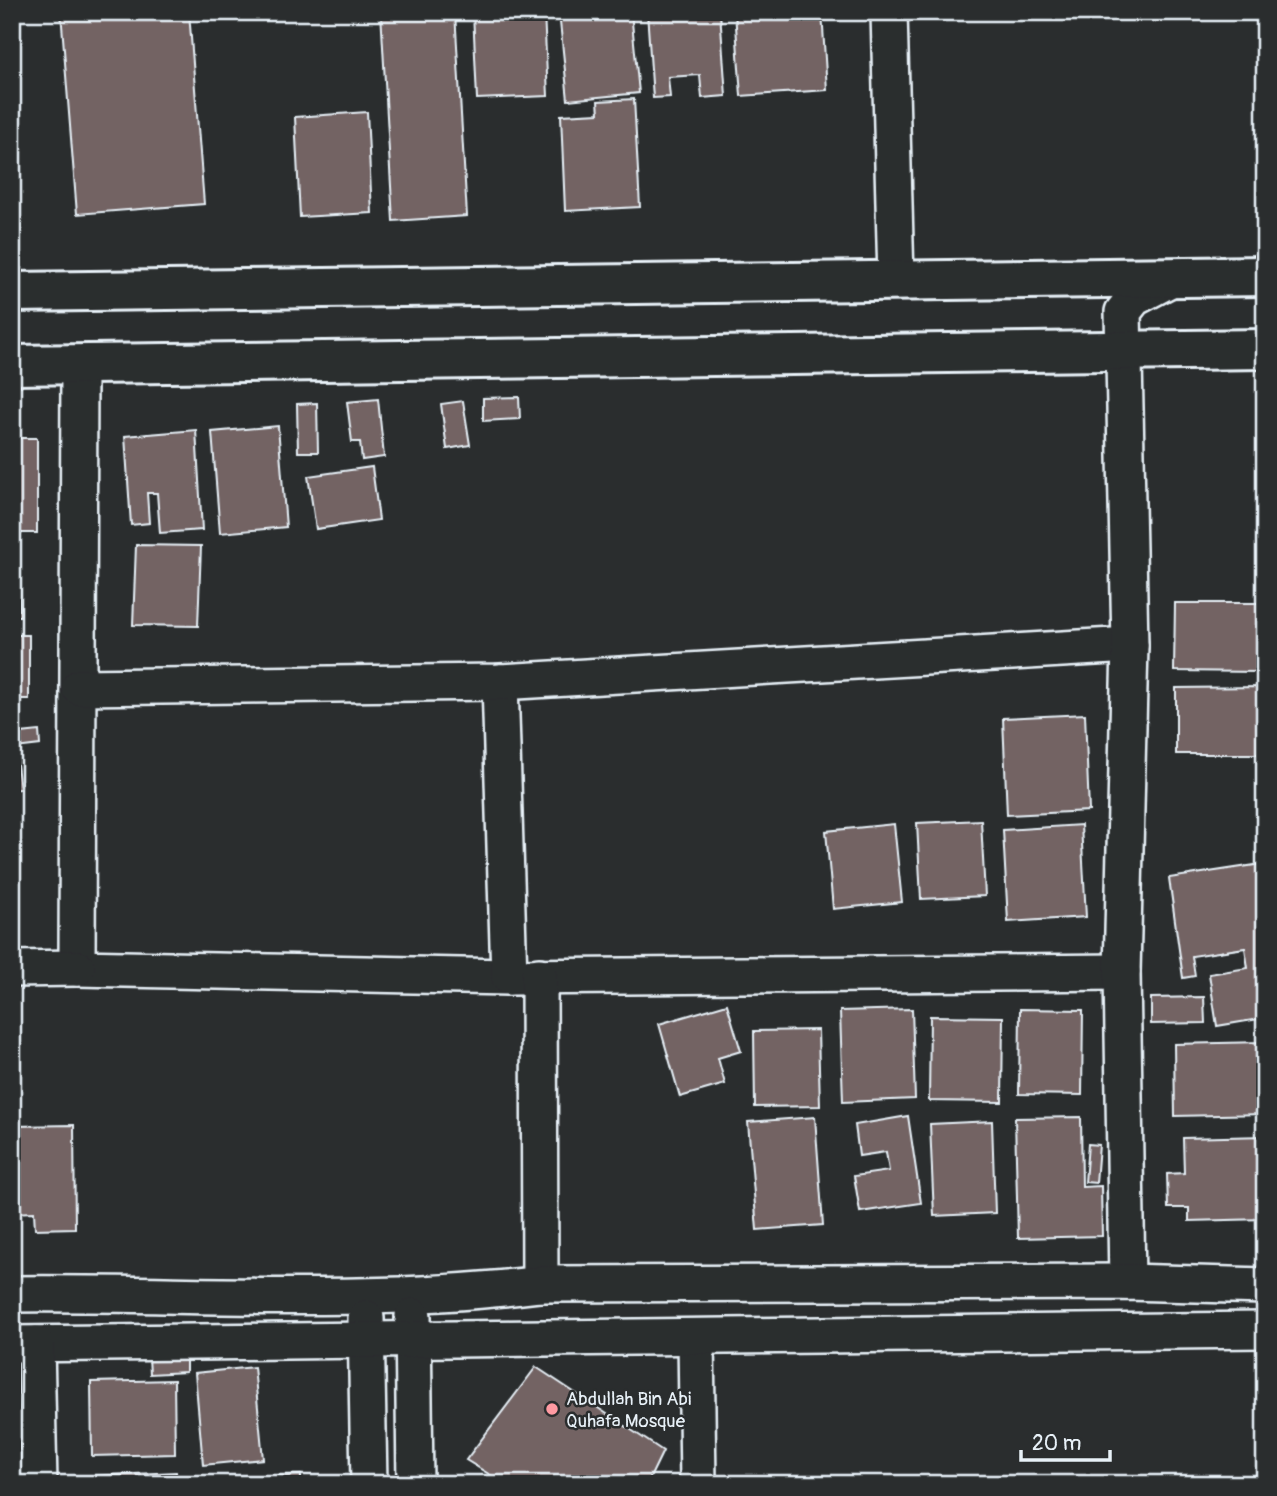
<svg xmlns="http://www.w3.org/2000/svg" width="1277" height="1496" viewBox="0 0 1277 1496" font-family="Pangolin,sans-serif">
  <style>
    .building { fill: #736464; stroke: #e8f1f8; stroke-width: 2 }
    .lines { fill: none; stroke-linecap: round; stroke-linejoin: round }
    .minor-casing { stroke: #e8f1f8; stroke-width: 40 }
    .tertiary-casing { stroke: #e8f1f8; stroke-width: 44 }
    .minor { stroke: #2a2d2e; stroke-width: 35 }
    .tertiary { stroke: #2a2d2e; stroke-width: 38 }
    .poi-dot { fill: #ff9aa2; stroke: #2a2d2e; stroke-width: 2.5 }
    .labels { text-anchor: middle; stroke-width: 5; stroke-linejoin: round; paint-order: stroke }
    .poi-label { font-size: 19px; fill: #e8f1f8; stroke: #2a2d2e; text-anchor: start }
  </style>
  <rect width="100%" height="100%" fill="#2a2d2e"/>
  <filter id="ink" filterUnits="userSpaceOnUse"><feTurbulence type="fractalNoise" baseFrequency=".0143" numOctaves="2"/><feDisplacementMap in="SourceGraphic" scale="14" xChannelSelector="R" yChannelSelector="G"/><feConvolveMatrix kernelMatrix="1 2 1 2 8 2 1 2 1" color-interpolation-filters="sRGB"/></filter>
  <g filter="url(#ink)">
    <g class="building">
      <polygon points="61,12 189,12 204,204 77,214"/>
      <polygon points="381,12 455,12 467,216 393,221"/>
      <polygon points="473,12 544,12 548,96 477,99"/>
      <polygon points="559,12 631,12 639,93 568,100"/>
      <polygon points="647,12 720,12 726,96 702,98 700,75 668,77 670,97 653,98"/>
      <polygon points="735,12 822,12 827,90 741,96"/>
      <polygon points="634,99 640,207 565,211 561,115 599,113 598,101"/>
      <polygon points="367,112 372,213 300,217 295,117"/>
      <polygon points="519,397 520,419 483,421 483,398"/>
      <polygon points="378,399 384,457 362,460 360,442 352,442 347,402"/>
      <polygon points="463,401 470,445 447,449 441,404"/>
      <polygon points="317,403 318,452 298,452 297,404"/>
      <polygon points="278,426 286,527 220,533 212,432"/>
      <polygon points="196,430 202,530 160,533 157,493 147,493 149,523 131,525 125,436"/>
      <rect x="12" y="438" width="25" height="95"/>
      <polygon points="372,467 379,520 316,529 308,476"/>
      <polygon points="136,545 201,546 198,626 133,625"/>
      <polygon points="12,553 18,553 20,616 12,616"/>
      <polygon points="1175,603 1260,603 1259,672 1174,671"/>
      <rect x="12" y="635" width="17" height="64"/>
      <polygon points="1261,687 1262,754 1176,754 1176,688"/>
      <polygon points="1085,714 1089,811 1007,815 1003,718"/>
      <polygon points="39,731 40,745 15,748 20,789 12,790 12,734"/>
      <polygon points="981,820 985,896 921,899 917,823"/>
      <polygon points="894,824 902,902 833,909 826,831"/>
      <polygon points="1081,825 1086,917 1008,922 1003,830"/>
      <polygon points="1262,864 1265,880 1265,955 1260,956 1265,986 1265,1018 1217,1026 1209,974 1248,968 1245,948 1192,956 1195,976 1183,978 1169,878"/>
      <polygon points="1204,997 1205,1023 1151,1024 1151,998"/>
      <polygon points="727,1004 741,1051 718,1058 725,1084 680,1097 659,1024"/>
      <polygon points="912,1009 915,1099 843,1102 840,1011"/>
      <polygon points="1020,1009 1083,1010 1082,1095 1019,1094"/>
      <polygon points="930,1016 1003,1017 1002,1102 929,1101"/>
      <polygon points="818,1030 820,1106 755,1107 754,1031"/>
      <polygon points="1264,1042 1265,1114 1175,1116 1174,1044"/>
      <polygon points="908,1116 921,1203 860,1212 854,1176 889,1171 886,1152 859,1156 855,1125"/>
      <polygon points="815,1117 823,1225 757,1230 748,1122"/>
      <polygon points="1081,1117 1082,1187 1101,1186 1102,1236 1018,1238 1015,1118"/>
      <polygon points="992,1121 995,1213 934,1216 930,1124"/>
      <polygon points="74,1125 75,1228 35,1229 34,1212 12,1213 12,1126"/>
      <polygon points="1265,1136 1265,1219 1189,1221 1189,1208 1168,1208 1167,1174 1184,1173 1183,1138"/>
      <polygon points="1088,1144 1099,1145 1096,1183 1085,1182"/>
      <polygon points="186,1356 186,1372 150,1374 149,1357"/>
      <polygon points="254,1367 263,1459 203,1465 195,1373"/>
      <polygon points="536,1367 663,1451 647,1484 628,1484 620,1480 617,1484 505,1484 466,1460"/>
      <polygon points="174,1380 175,1454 92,1456 91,1382"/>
      <polygon points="176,1472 177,1484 93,1484 93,1476"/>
      <polygon points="301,1475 301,1484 203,1484 203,1480"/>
    </g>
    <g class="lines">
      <g class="minor-casing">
        <g id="minor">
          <polyline points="889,12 896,280"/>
          <polyline points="79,364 77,968 509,977 1122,972"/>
          <polyline points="500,682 509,977"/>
          <polyline points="79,687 500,682 1130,645"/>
          <polyline points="12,969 77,968"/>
          <polyline points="539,976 540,1284"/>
          <polyline points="1127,1282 1122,972 1130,645 1123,312 1134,298 1174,277"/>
          <path d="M12,1294C188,1292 365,1306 540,1284L1127,1282L1265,1286"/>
          <polyline points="413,1316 415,1484"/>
          <polyline points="366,1318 369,1484"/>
          <polyline points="696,1337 698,1484"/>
          <polyline points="12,1344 1265,1330"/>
          <polyline points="36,1344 39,1484"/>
        </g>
      </g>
      <g class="tertiary-casing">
        <g id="tertiary">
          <polyline points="12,292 1265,276"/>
          <polyline points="12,365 1265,349"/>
        </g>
      </g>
      <use href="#minor" class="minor"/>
      <use href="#tertiary" class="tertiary"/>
    </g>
  </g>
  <circle class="poi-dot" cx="552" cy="1409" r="7"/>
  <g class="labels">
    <g class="poi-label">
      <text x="566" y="1405">Abdullah Bin Abi<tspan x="566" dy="22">Quhafa Mosque</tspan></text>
    </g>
  </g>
  <rect width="1277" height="1496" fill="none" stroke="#2a2d2e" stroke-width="42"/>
  <rect x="21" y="21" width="1235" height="1454" fill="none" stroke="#e8f1f8" stroke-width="2.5" filter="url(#ink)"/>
  <path d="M1021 1450v10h89v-10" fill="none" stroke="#e8f1f8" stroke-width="3.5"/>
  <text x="1032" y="1450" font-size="21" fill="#e8f1f8" stroke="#2a2d2e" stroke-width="5" paint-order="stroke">20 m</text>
</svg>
